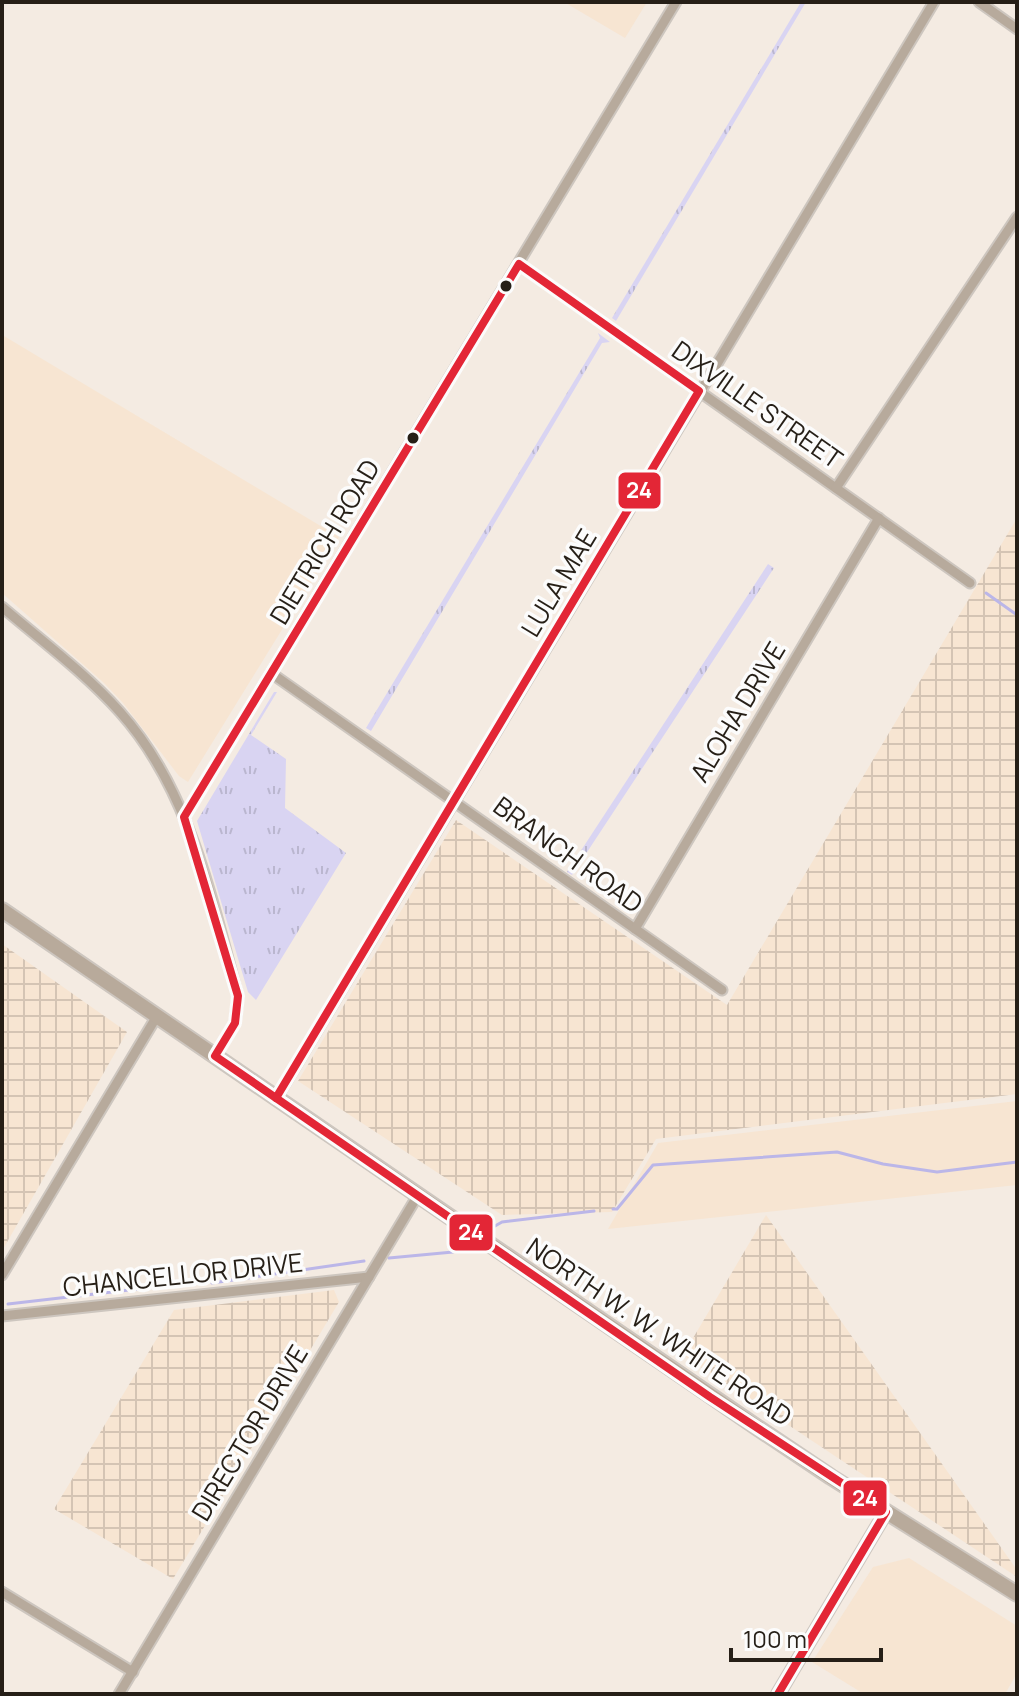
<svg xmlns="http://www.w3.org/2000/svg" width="1019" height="1696" viewBox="0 0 1019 1696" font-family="Manrope,sans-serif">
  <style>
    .built { fill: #f7e5d2 }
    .industrial { fill: url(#industrial-grid) }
    .grass { fill: url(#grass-tufts) }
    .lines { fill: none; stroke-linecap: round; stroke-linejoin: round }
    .stream { stroke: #bbb6e8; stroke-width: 3 }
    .street-casing { stroke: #cdc6bf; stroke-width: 13 }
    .secondary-casing { stroke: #cdc6bf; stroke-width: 16 }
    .primary-casing { stroke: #cdc6bf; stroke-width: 18 }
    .street { stroke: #b7aa9c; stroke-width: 9 }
    .secondary { stroke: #b6a897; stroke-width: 12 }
    .primary { stroke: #b8aa9b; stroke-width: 14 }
    .bus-1-casing { stroke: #fcfcfc; stroke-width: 14 }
    .bus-1 { stroke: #e32636; stroke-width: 8 }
    .bus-dot { fill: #261f17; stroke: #fcfcfc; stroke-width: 3 }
    .labels { text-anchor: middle; stroke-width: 7; stroke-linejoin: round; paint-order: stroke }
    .street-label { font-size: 26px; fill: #261f17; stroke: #fcfcfc }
    .line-badge { stroke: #fcfcfc; stroke-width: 3 }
    .badge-label { font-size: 22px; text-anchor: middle; font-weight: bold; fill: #fff }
  </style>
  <defs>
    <pattern id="industrial-grid" width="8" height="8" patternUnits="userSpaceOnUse" patternTransform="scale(2)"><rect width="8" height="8" fill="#f7e5d2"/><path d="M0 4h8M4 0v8" fill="none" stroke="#d4c4b4"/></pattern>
    <pattern id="grass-tufts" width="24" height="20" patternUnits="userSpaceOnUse" patternTransform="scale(2)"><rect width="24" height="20" fill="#d9d4f2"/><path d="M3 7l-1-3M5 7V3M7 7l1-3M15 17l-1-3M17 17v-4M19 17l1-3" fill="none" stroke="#bab6cf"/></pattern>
  </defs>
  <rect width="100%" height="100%" fill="#f4ebe2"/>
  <g class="built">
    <polygon points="564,2 647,2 625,38"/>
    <polygon points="4,336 339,537 188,782 179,776 123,703 104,683 2,593 2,340"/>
    <polygon points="1017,1101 1017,1185 608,1229 658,1143"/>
    <polygon points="909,1558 1017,1626 1017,1673 1005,1694 864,1694 812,1662 873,1567"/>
  </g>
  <g class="industrial">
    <polygon points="1017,518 1017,1094 656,1139 612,1212 502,1215 298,1081 456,820 727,1005"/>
    <polygon points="2,944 127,1032 2,1251"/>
    <polygon points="766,1215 1017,1570 1017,1577 683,1355"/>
    <polygon points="334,1290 339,1302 173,1579 54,1509 174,1310"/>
  </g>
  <g class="grass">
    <polygon points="801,2 806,2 616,321 612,318"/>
    <polygon points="598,333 610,342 602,343 371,731 366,728 600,338"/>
    <polygon points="768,564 774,568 572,875 567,872"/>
    <polygon points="274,692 277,692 251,735 286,759 285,808 346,853 256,1000 248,992 197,821"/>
  </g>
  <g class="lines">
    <g class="stream">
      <polyline points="986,593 1017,615"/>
      <polyline points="613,1209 617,1209 653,1165 837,1152 883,1164 937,1172 1017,1162"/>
      <polyline points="495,1226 502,1222 594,1211"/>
      <polyline points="389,1258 453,1252"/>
      <polyline points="212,1283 364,1261"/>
      <polyline points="8,1304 181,1284"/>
    </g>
    <g class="street-casing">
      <g id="street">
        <polyline points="979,2 1017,29"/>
        <polyline points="519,264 970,583"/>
        <polyline points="836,488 1017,217"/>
        <path d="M2,607C42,641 85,673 120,712C190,790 211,898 238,996L235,1023L215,1056"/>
        <polyline points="271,673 722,990"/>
        <polyline points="184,817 676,2"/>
        <polyline points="635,929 879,518"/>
        <polyline points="276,1099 934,2"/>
        <polyline points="2,1275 157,1016"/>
        <polyline points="2,1316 369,1277"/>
        <polyline points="2,1592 133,1672"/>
        <polyline points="119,1694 418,1195"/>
      </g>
    </g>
    <g class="secondary-casing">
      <polyline id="secondary" points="778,1694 886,1512"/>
    </g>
    <g class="primary-casing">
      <polyline id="primary" points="2,910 755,1426 831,1477 1017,1594"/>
    </g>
    <use href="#street" class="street"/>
    <use href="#secondary" class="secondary"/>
    <use href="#primary" class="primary"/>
    <g class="bus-1-casing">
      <g id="bus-1">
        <polygon points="519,264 699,391 276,1098 215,1056 235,1023 238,996 184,817"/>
        <polyline points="276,1098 710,1397 886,1512 778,1694"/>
      </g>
    </g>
    <use href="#bus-1" class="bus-1"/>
  </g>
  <g class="bus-dot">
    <circle cx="506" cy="286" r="7"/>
    <circle cx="413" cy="438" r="7"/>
  </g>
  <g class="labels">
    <g class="street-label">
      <text transform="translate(757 405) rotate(35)" y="9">DIXVILLE STREET</text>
      <text transform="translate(325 542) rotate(-59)" y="9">DIETRICH ROAD</text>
      <text transform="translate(559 583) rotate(-59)" y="9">LULA MAE</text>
      <text transform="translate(738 712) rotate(-59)" y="9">ALOHA DRIVE</text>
      <text transform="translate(568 855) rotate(36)" y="9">BRANCH ROAD</text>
      <text transform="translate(183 1275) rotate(-6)" y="9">CHANCELLOR DRIVE</text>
      <text transform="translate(659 1332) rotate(34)" y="9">NORTH W. W. WHITE ROAD</text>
      <text transform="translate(250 1433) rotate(-59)" y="9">DIRECTOR DRIVE</text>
    </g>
  </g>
  <g class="line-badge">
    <rect x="617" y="471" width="45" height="39" rx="8" fill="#e32636"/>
    <rect x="448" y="1213" width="46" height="39" rx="8" fill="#e32636"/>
    <rect x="842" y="1479" width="46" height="38" rx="8" fill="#e32636"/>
  </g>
  <g class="badge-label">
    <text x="639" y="498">24</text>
    <text x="471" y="1240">24</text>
    <text x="865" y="1506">24</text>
  </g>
  <rect width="1019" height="1696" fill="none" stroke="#261f17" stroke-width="8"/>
  <path d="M731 1648v12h150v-12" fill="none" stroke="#261f17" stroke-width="4"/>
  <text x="743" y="1648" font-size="24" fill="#261f17" stroke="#fcfcfc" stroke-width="6" paint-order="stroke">100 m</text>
</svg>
